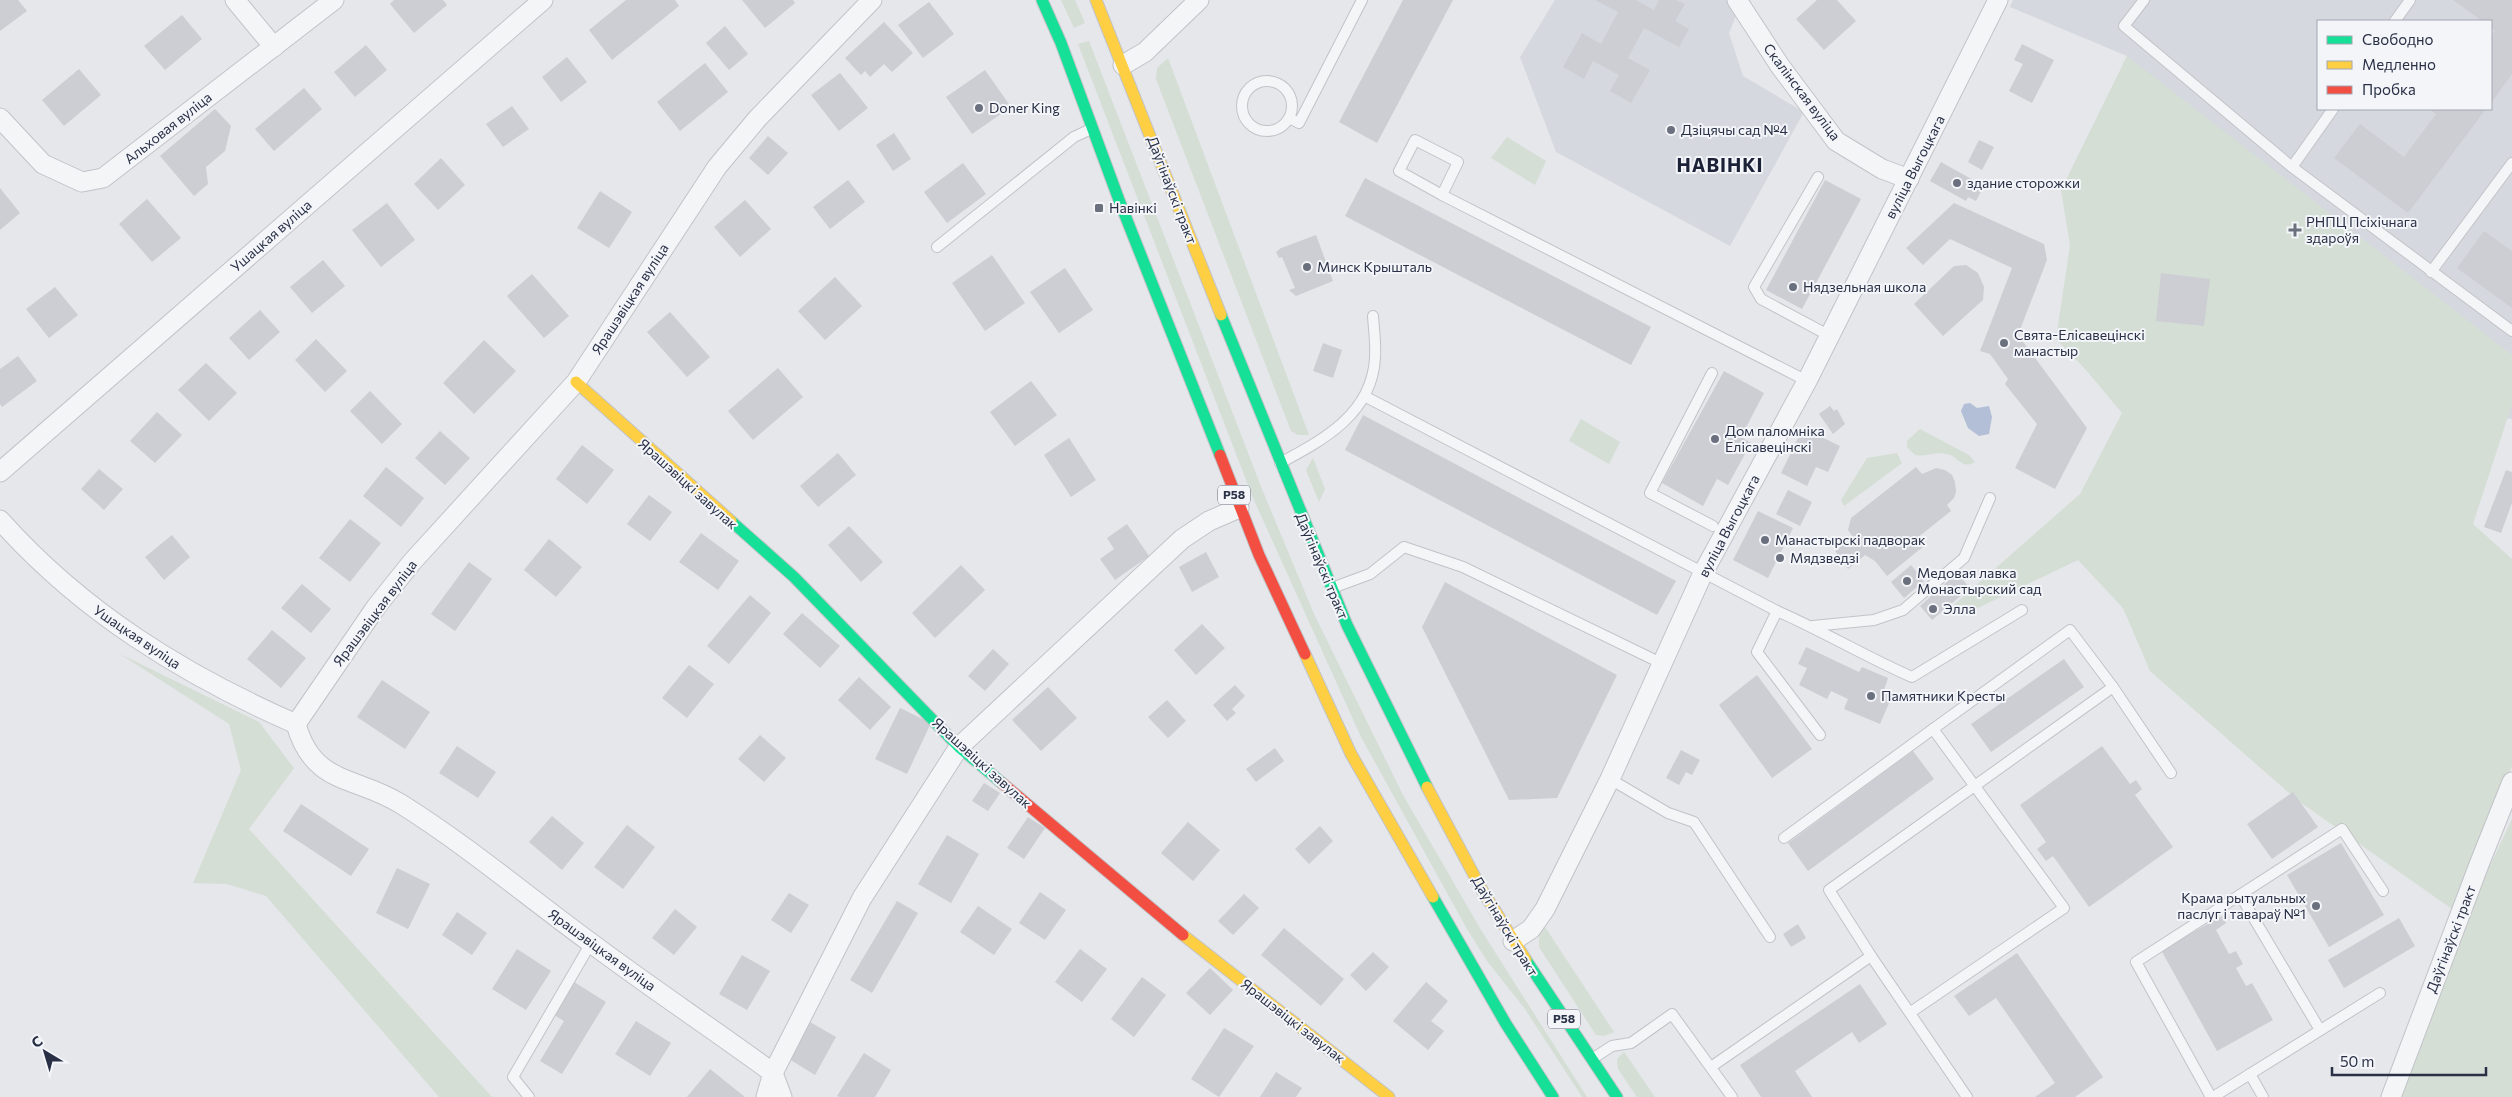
<svg xmlns="http://www.w3.org/2000/svg" width="2512" height="1097" viewBox="0 0 2512 1097" font-family="Commissioner,sans-serif">
  <style>
    .built { fill: #d5d8df; fill-rule: evenodd }
    .green { fill: #d4ded5 }
    .water { fill: #b2bfd7 }
    .building { fill: #ccced3 }
    .lines { fill: none; stroke-linecap: round; stroke-linejoin: round }
    .lane-casing { stroke: #c2c3c8; stroke-width: 12 }
    .street-casing { stroke: #c2c3c8; stroke-width: 21 }
    .fast-casing { stroke: #c2c3c8; stroke-width: 13 }
    .slow-casing { stroke: #c2c3c8; stroke-width: 13 }
    .jam-casing { stroke: #c2c3c8; stroke-width: 13 }
    .lane { stroke: #f4f5f7; stroke-width: 10 }
    .street { stroke: #f4f5f7; stroke-width: 19 }
    .fast { stroke: #16e098; stroke-width: 11 }
    .slow { stroke: #ffcf43; stroke-width: 11 }
    .jam { stroke: #f24e42; stroke-width: 11 }
    .poi-dot { fill: #6b707f; stroke: #f3f5f9; stroke-width: 2 }
    .labels { text-anchor: middle; stroke-width: 4; stroke-linejoin: round; paint-order: stroke }
    .shield { fill: #f3f5f9; stroke: #666b7c; stroke-width: 1 }
    .shield-label { font-size: 12px; font-weight: bold; fill: #293046 }
    .street-label { font-size: 14px; fill: #293046; stroke: #f3f5f9 }
    .poi-label { font-size: 14px; fill: #293046; stroke: #f3f5f9; text-anchor: start }
    .district-label { font-size: 19px; font-weight: bold; letter-spacing: 1px; fill: #1b2137; stroke: #f3f5f9 }
  </style>
  <rect width="100%" height="100%" fill="#e5e7ea"/>
  <g class="built">
    <polygon points="1555,0 1733,0 1739,8 1729,33 1743,76 1804,112 1730,246 1556,152 1520,57"/>
    <path d="M2013,0H2512V419L2082,353L2077,165L2127,56L2010,7ZM2318,21H2491V109H2318Z"/>
  </g>
  <g class="green">
    <polygon points="1061,0 1075,0 1085,23 1074,28"/>
    <polygon points="1089,41 1262,489 1314,614 1403,795 1481,930 1587,1097 1582,1097 1525,1009 1487,961 1467,929 1361,737 1253,498 1078,44"/>
    <polygon points="2127,56 2512,355 2512,404 2473,524 2512,559 2512,766 2452,909 2297,800 2150,671 2123,608 2078,560 1963,615 1948,610 2080,494 2122,413 2086,370 2056,339 2070,245 2061,190"/>
    <polygon points="1168,58 1309,435 1298,435 1291,431 1156,79 1157,68"/>
    <polygon points="1507,137 1546,161 1535,185 1491,158"/>
    <polygon points="1581,419 1620,442 1609,464 1569,441"/>
    <path d="M1920,429L1969,455L1975,462C1962,470 1959,457 1947,454C1935,451 1926,457 1915,455L1907,447V441Z"/>
    <polygon points="1897,453 1902,463 1844,506 1841,500 1867,458"/>
    <polygon points="1313,458 1325,489 1319,502 1306,470"/>
    <polygon points="120,654 259,722 294,768 249,829 492,1097 439,1097 266,896 227,884 193,883 241,770 229,724"/>
    <polygon points="2512,819 2512,1097 2395,1097 2480,887"/>
    <polygon points="1545,927 1614,1032 1604,1036 1596,1035 1539,947 1539,935"/>
    <polygon points="1624,1052 1655,1097 1637,1097 1618,1069 1617,1059"/>
  </g>
  <polygon class="water" points="1970,403 1977,408 1989,406 1992,417 1989,434 1979,436 1968,428 1961,411 1964,404"/>
  <g class="building">
    <polygon points="0,0 18,0 27,11 0,31"/>
    <polygon points="394,0 443,0 447,5 414,33 390,4"/>
    <polygon points="626,0 675,0 679,6 612,60 589,30"/>
    <polygon points="742,0 793,0 795,3 765,28"/>
    <polygon points="1403,0 1453,0 1377,143 1339,122"/>
    <polygon points="1595,0 1636,0 1654,10 1659,0 1676,0 1685,4 1675,21 1689,29 1679,47 1644,28 1628,58 1650,70 1631,103 1610,91 1619,75 1593,61 1584,79 1563,67 1582,33 1601,44 1618,12"/>
    <polygon points="1817,0 1837,0 1856,21 1824,50 1796,19"/>
    <polygon points="2453,0 2512,0 2512,74 2491,103 2491,36 2495,31 2491,28 2491,21 2482,21"/>
    <polygon points="929,2 954,34 923,58 898,25"/>
    <polygon points="182,15 202,39 165,70 144,46"/>
    <polygon points="884,22 913,53 892,72 884,64 870,77 865,71 861,75 845,58"/>
    <polygon points="725,26 748,54 729,70 706,43"/>
    <polygon points="2022,44 2054,60 2032,103 2009,91 2023,64 2014,60"/>
    <polygon points="366,45 387,70 355,97 334,72"/>
    <polygon points="567,57 587,82 561,102 542,77"/>
    <polygon points="705,63 728,92 680,131 657,102"/>
    <polygon points="79,69 101,95 64,126 42,100"/>
    <polygon points="985,70 1011,107 972,134 946,97"/>
    <polygon points="840,73 868,108 839,131 811,95"/>
    <polygon points="304,88 322,109 274,151 255,129"/>
    <polygon points="512,106 529,129 503,147 486,124"/>
    <polygon points="215,109 231,126 225,151 206,167 208,184 194,196 160,156"/>
    <polygon points="2429,109 2486,109 2408,213 2334,158 2360,124 2404,157 2436,114"/>
    <polygon points="894,133 911,159 893,171 876,145"/>
    <polygon points="768,136 788,153 768,175 749,158"/>
    <polygon points="1979,140 1994,147 1982,170 1968,162"/>
    <polygon points="441,158 465,185 438,210 414,184"/>
    <polygon points="1941,162 1984,186 1976,201 1968,197 1966,201 1930,181"/>
    <polygon points="963,163 986,194 947,223 924,192"/>
    <polygon points="1365,178 1651,327 1631,365 1345,216"/>
    <polygon points="848,180 865,202 830,229 813,207"/>
    <polygon points="1825,180 1861,199 1802,309 1766,290"/>
    <polygon points="0,188 20,213 0,230"/>
    <polygon points="600,191 632,212 609,248 577,228"/>
    <polygon points="147,199 181,238 152,262 119,224"/>
    <polygon points="745,200 771,229 740,257 714,227"/>
    <polygon points="387,203 415,240 381,267 352,230"/>
    <polygon points="1954,203 2044,244 2047,260 2018,335 2087,428 2055,489 2015,468 2037,424 2005,384 2008,379 1990,354 1980,351 2012,268 1950,239 1923,265 1906,248"/>
    <polygon points="2484,231 2512,251 2512,308 2457,268"/>
    <polygon points="1316,235 1333,281 1296,296 1289,290 1295,288 1282,257 1279,258 1276,252 1281,248"/>
    <polygon points="992,255 1025,303 985,331 952,283"/>
    <polygon points="323,260 345,286 312,313 290,287"/>
    <polygon points="1966,265 1978,273 1984,287 1983,300 1943,336 1914,304 1954,266"/>
    <polygon points="1065,268 1093,310 1059,333 1030,292"/>
    <polygon points="2161,273 2210,279 2204,326 2156,321"/>
    <polygon points="532,274 569,316 544,338 507,296"/>
    <polygon points="835,277 862,306 825,340 798,311"/>
    <polygon points="55,287 78,315 49,338 26,309"/>
    <polygon points="260,310 280,332 249,360 229,338"/>
    <polygon points="670,312 710,357 687,377 647,332"/>
    <polygon points="316,339 347,371 325,392 295,360"/>
    <polygon points="484,340 516,371 474,414 443,383"/>
    <polygon points="1323,343 1342,350 1333,378 1313,371"/>
    <polygon points="18,356 37,381 2,407 0,404 0,369"/>
    <polygon points="206,363 237,393 209,421 178,390"/>
    <polygon points="778,368 803,397 753,440 728,411"/>
    <polygon points="1724,371 1764,393 1741,437 1751,443 1728,485 1717,479 1703,506 1662,483"/>
    <polygon points="1031,381 1057,415 1015,446 990,412"/>
    <polygon points="370,391 402,424 382,444 350,411"/>
    <polygon points="1830,406 1834,411 1837,409 1845,424 1833,434 1819,414"/>
    <polygon points="157,412 182,435 155,463 130,441"/>
    <polygon points="1363,415 1676,581 1657,615 1345,450"/>
    <polygon points="1803,428 1840,446 1828,472 1816,467 1807,486 1781,473"/>
    <polygon points="440,431 470,458 445,485 415,458"/>
    <polygon points="1069,438 1096,480 1071,497 1044,455"/>
    <polygon points="582,445 614,470 587,504 556,479"/>
    <polygon points="838,453 856,475 818,507 800,486"/>
    <polygon points="386,467 424,498 401,527 363,496"/>
    <polygon points="1916,467 1922,474 1936,468 1945,470 1952,475 1955,482 1956,492 1954,498 1947,505 1951,511 1917,538 1924,546 1887,576 1875,561 1865,555 1848,569 1835,551 1853,537 1848,530 1851,518"/>
    <polygon points="99,469 123,489 104,510 81,489"/>
    <polygon points="2506,470 2512,472 2512,503 2501,533 2484,527"/>
    <polygon points="1788,490 1812,502 1800,526 1776,514"/>
    <polygon points="649,495 672,512 650,541 627,524"/>
    <polygon points="1758,511 1793,528 1768,578 1733,560"/>
    <polygon points="350,519 381,543 350,582 319,558"/>
    <polygon points="1127,524 1149,556 1115,580 1100,559 1114,549 1107,538"/>
    <polygon points="849,526 883,562 861,582 828,545"/>
    <polygon points="701,533 739,561 718,590 679,562"/>
    <polygon points="172,535 190,557 164,580 145,557"/>
    <polygon points="549,539 582,567 556,597 524,570"/>
    <polygon points="1206,552 1219,577 1192,592 1179,567"/>
    <polygon points="469,562 492,579 455,631 431,614"/>
    <polygon points="961,565 985,590 935,638 912,613"/>
    <polygon points="1911,565 1924,581 1904,598 1891,582"/>
    <polygon points="1957,573 1970,588 1932,620 1920,606"/>
    <polygon points="1445,582 1617,675 1557,798 1509,800 1422,627"/>
    <polygon points="302,584 331,609 311,633 281,608"/>
    <polygon points="750,595 771,613 729,664 707,646"/>
    <polygon points="802,613 840,646 820,668 783,634"/>
    <polygon points="1202,624 1225,648 1196,675 1174,650"/>
    <polygon points="272,630 306,658 281,688 247,659"/>
    <polygon points="1806,647 1859,672 1862,667 1888,678 1884,690 1893,694 1880,724 1844,709 1848,699 1831,691 1827,699 1799,685 1807,668 1798,664"/>
    <polygon points="993,649 1009,664 985,691 968,676"/>
    <polygon points="2064,659 2084,687 1991,752 1971,724"/>
    <polygon points="689,665 714,684 687,718 662,698"/>
    <polygon points="1757,675 1812,749 1772,778 1719,705"/>
    <polygon points="859,677 891,707 870,730 838,700"/>
    <polygon points="382,680 430,712 405,749 357,717"/>
    <polygon points="1235,685 1245,696 1232,709 1236,713 1227,721 1213,705"/>
    <polygon points="1048,687 1077,718 1041,751 1012,720"/>
    <polygon points="1167,700 1186,721 1168,738 1148,717"/>
    <polygon points="900,708 931,723 907,774 875,759"/>
    <polygon points="760,735 786,758 764,782 738,759"/>
    <polygon points="457,746 496,772 478,798 439,773"/>
    <polygon points="2102,746 2130,784 2136,780 2142,789 2135,795 2173,847 2089,907 2053,856 2046,861 2037,849 2046,842 2020,805"/>
    <polygon points="1275,748 1284,761 1256,782 1246,769"/>
    <polygon points="1681,750 1700,760 1692,775 1686,772 1679,785 1666,778"/>
    <polygon points="1913,751 1934,779 1808,871 1788,843"/>
    <polygon points="984,783 1000,793 988,811 972,801"/>
    <polygon points="2293,792 2318,827 2272,859 2247,824"/>
    <polygon points="301,804 369,849 351,876 283,831"/>
    <polygon points="552,816 584,843 562,870 529,842"/>
    <polygon points="1028,817 1045,828 1024,859 1007,848"/>
    <polygon points="1188,822 1220,850 1193,881 1161,853"/>
    <polygon points="627,825 655,847 623,889 594,867"/>
    <polygon points="1320,826 1333,841 1309,864 1295,849"/>
    <polygon points="947,835 979,854 951,903 918,884"/>
    <polygon points="2341,843 2384,915 2329,947 2287,875"/>
    <polygon points="397,868 430,884 408,929 376,913"/>
    <polygon points="1040,892 1066,910 1045,940 1019,923"/>
    <polygon points="789,893 809,905 791,933 771,920"/>
    <polygon points="1244,894 1259,908 1233,935 1218,921"/>
    <polygon points="897,901 918,913 872,993 850,980"/>
    <polygon points="978,906 1012,929 994,955 960,932"/>
    <polygon points="675,909 697,927 674,955 652,938"/>
    <polygon points="457,912 487,933 472,955 442,935"/>
    <polygon points="2222,916 2226,923 2216,930 2229,954 2236,951 2243,964 2236,968 2246,986 2252,983 2273,1020 2217,1051 2161,950"/>
    <polygon points="2399,918 2415,946 2344,988 2328,960"/>
    <polygon points="1798,924 1806,938 1791,947 1783,934"/>
    <polygon points="1284,928 1344,979 1321,1006 1261,955"/>
    <polygon points="517,949 551,971 526,1010 492,989"/>
    <polygon points="1080,949 1107,969 1082,1002 1055,982"/>
    <polygon points="1373,952 1389,967 1366,991 1350,975"/>
    <polygon points="2017,953 2103,1077 2075,1097 2035,1097 2055,1083 1996,998 1969,1016 1954,996"/>
    <polygon points="742,955 770,971 747,1010 719,994"/>
    <polygon points="1210,968 1233,990 1210,1015 1186,993"/>
    <polygon points="1142,977 1166,995 1134,1037 1111,1019"/>
    <polygon points="574,982 606,1002 562,1074 540,1061 564,1021 554,1015"/>
    <polygon points="1426,982 1448,1001 1431,1021 1444,1031 1428,1050 1393,1021"/>
    <polygon points="1860,984 1887,1024 1859,1043 1852,1032 1795,1071 1812,1097 1761,1097 1740,1065"/>
    <polygon points="636,1021 671,1043 650,1076 615,1054"/>
    <polygon points="810,1022 836,1037 815,1075 789,1059"/>
    <polygon points="1224,1028 1254,1046 1219,1097 1191,1079"/>
    <polygon points="864,1053 891,1070 875,1097 840,1097 837,1096"/>
    <polygon points="710,1069 745,1097 687,1097"/>
    <polygon points="1276,1072 1302,1088 1296,1097 1260,1097"/>
  </g>
  <g class="lines">
    <g class="lane-casing">
      <g id="lane">
        <polyline points="2144,0 2124,26 2292,167 2512,331"/>
        <polyline points="2395,21 2410,0"/>
        <circle cx="1267" cy="106" r="25"/>
        <polyline points="1289,118 1299,123 1362,0"/>
        <polyline points="2292,167 2333,109"/>
        <polyline points="1818,177 1754,287 1761,299 1830,336"/>
        <polyline points="1442,195 1458,162 1415,140 1399,171 1442,195 1807,381"/>
        <polyline points="937,247 1074,137 1091,129"/>
        <polyline points="2431,272 2512,163"/>
        <polyline points="1712,373 1650,493 1713,526"/>
        <path d="M1366,397L1777,611C1823,631 1866,657 1912,677L2022,610"/>
        <path d="M1280,463C1323,440 1372,414 1375,358C1376,345 1374,330 1373,316"/>
        <polyline points="1332,588 1370,574 1404,547 1463,567 1663,664"/>
        <polyline points="1777,611 1757,652 1820,735"/>
        <polyline points="1813,626 1874,620 1903,610 1964,558 1990,498"/>
        <polyline points="1610,779 1668,813 1694,822 1770,937"/>
        <polyline points="1784,838 1933,729"/>
        <polyline points="2240,895 2320,1030"/>
        <polyline points="1871,956 1829,890 2113,687 2171,773"/>
        <polyline points="1911,1012 2064,908 1933,729 2070,630 2113,687"/>
        <polyline points="1592,1059 1612,1046 1631,1043 1672,1014 1732,1097"/>
        <polyline points="1711,1067 1871,956 1967,1097"/>
        <polyline points="2250,1074 2380,993"/>
        <polyline points="529,1097 513,1077 591,943"/>
        <polyline points="2211,1097 2136,962 2342,829 2383,891"/>
        <polyline points="2213,1097 2250,1074 2263,1097"/>
      </g>
    </g>
    <g class="street-casing">
      <g id="street">
        <polyline points="235,0 274,47"/>
        <polyline points="1737,0 1780,66 1836,141 1882,169 1909,179"/>
        <polyline points="1123,65 1145,52 1199,0"/>
        <polyline points="0,118 43,164 82,182 103,178 334,0"/>
        <polyline points="0,472 543,0"/>
        <path d="M0,520C82,612 184,675 296,724"/>
        <polyline points="296,724 376,607 412,562 576,382 717,167 757,119 872,0"/>
        <path d="M296,724C313,786 357,776 401,804C468,846 528,897 591,943C651,988 713,1029 773,1073L782,1097"/>
        <polyline points="1513,941 1531,929 1545,909 1610,779 1703,573 1807,381 1998,0"/>
        <polyline points="766,1097 773,1073 862,898 959,747 1182,539 1209,521 1239,508"/>
        <polyline points="2391,1097 2480,862 2512,782"/>
      </g>
    </g>
    <g class="fast-casing">
      <g id="fast">
        <polyline points="1042,0 1061,43 1119,200 1220,455"/>
        <polyline points="1221,315 1347,625 1427,787"/>
        <polyline points="731,521 794,577 959,747 1002,783"/>
        <polyline points="1433,897 1506,1024 1553,1097"/>
        <polyline points="1526,960 1617,1097"/>
      </g>
    </g>
    <g class="slow-casing">
      <g id="slow">
        <polyline points="1096,0 1221,315"/>
        <polyline points="576,382 731,521"/>
        <polyline points="1305,654 1351,754 1433,897"/>
        <polyline points="1427,787 1482,890 1526,960"/>
        <polyline points="1183,935 1389,1097"/>
      </g>
    </g>
    <g class="jam-casing">
      <g id="jam">
        <polyline points="1220,455 1259,555 1305,654"/>
        <polyline points="1002,783 1183,935"/>
      </g>
    </g>
    <use href="#lane" class="lane"/>
    <use href="#street" class="street"/>
    <use href="#fast" class="fast"/>
    <use href="#slow" class="slow"/>
    <use href="#jam" class="jam"/>
  </g>
  <g class="poi-dot">
    <circle cx="979" cy="108" r="5"/>
    <circle cx="1671" cy="130" r="5"/>
    <circle cx="1957" cy="183" r="5"/>
    <rect x="1094" y="203" width="10" height="10" rx="2.5"/>
    <path d="M2292.5 222.5h5v5h5v5h-5v5h-5v-5h-5v-5h5z"/>
    <circle cx="1307" cy="267" r="5"/>
    <circle cx="1793" cy="287" r="5"/>
    <circle cx="2004" cy="343" r="5"/>
    <circle cx="1715" cy="439" r="5"/>
    <circle cx="1765" cy="540" r="5"/>
    <circle cx="1780" cy="558" r="5"/>
    <circle cx="1907" cy="581" r="5"/>
    <circle cx="1933" cy="609" r="5"/>
    <circle cx="1871" cy="696" r="5"/>
    <circle cx="2316" cy="906" r="5"/>
  </g>
  <g class="labels">
    <g class="shield">
      <rect x="1218" y="485.5" width="32" height="19" rx="4"/>
      <rect x="1548" y="1009.5" width="32" height="19" rx="4"/>
    </g>
    <g class="shield-label">
      <text x="1234" y="499">Р58</text>
      <text x="1564" y="1023">Р58</text>
    </g>
    <g class="street-label">
      <text transform="translate(1802 92) rotate(53)" y="5">Скалінская вуліца</text>
      <text transform="translate(168 128) rotate(-38)" y="5">Альховая вуліца</text>
      <text transform="translate(1915 167) rotate(-63)" y="5">вуліца Выгоцкага</text>
      <text transform="translate(1172 190) rotate(69)" y="5">Даўгінаўскі тракт</text>
      <text transform="translate(271 236) rotate(-41)" y="5">Ушацкая вуліца</text>
      <text transform="translate(630 299) rotate(-57)" y="5">Ярашэвіцкая вуліца</text>
      <text transform="translate(688 484) rotate(42)" y="5">Ярашэвіцкі завулак</text>
      <text transform="translate(1729 526) rotate(-62)" y="5">вуліца Выгоцкага</text>
      <text transform="translate(1322 566) rotate(67)" y="5">Даўгінаўскі тракт</text>
      <text transform="translate(375 613) rotate(-53)" y="5">Ярашэвіцкая вуліца</text>
      <text transform="translate(137 637) rotate(34)" y="5">Ушацкая вуліца</text>
      <text transform="translate(982 763) rotate(42)" y="5">Ярашэвіцкі завулак</text>
      <text transform="translate(1505 926) rotate(59)" y="5">Даўгінаўскі тракт</text>
      <text transform="translate(2451 939) rotate(-69)" y="5">Даўгінаўскі тракт</text>
      <text transform="translate(602 950) rotate(36)" y="5">Ярашэвіцкая вуліца</text>
      <text transform="translate(1293 1021) rotate(38)" y="5">Ярашэвіцкі завулак</text>
    </g>
    <g class="poi-label">
      <text x="989" y="113">Doner King</text>
      <text x="1681" y="135">Дзіцячы сад №4</text>
      <text x="1967" y="188">здание сторожки</text>
      <text x="1109" y="213">Навінкі</text>
      <text x="2306" y="227">РНПЦ Псіхічнага<tspan x="2306" dy="16">здароўя</tspan></text>
      <text x="1317" y="272">Минск Крышталь</text>
      <text x="1803" y="292">Нядзельная школа</text>
      <text x="2014" y="340">Свята-Елісавецінскі<tspan x="2014" dy="16">манастыр</tspan></text>
      <text x="1725" y="436">Дом паломніка<tspan x="1725" dy="16">Елісавецінскі</tspan></text>
      <text x="1775" y="545">Манастырскі падворак</text>
      <text x="1790" y="563">Мядзведзі</text>
      <text x="1917" y="578">Медовая лавка<tspan x="1917" dy="16">Монастырский сад</tspan></text>
      <text x="1943" y="614">Элла</text>
      <text x="1881" y="701">Памятники Кресты</text>
      <text x="2306" y="903" text-anchor="end">Крама рытуальных<tspan x="2306" dy="16">паслуг і тавараў №1</tspan></text>
    </g>
    <g class="district-label">
      <text x="1720" y="172">НАВІНКІ</text>
    </g>
  </g>
  <rect x="2317" y="20" width="175" height="90" fill="#f3f5f9" stroke="#a2a6b1"/>
  <rect x="2327" y="36" width="25" height="8" fill="#16e098" stroke="#a2a6b1"/>
  <text x="2362" y="45" font-size="15" fill="#293046">Свободно</text>
  <rect x="2327" y="61" width="25" height="8" fill="#ffcf43" stroke="#a2a6b1"/>
  <text x="2362" y="70" font-size="15" fill="#293046">Медленно</text>
  <rect x="2327" y="86" width="25" height="8" fill="#f24e42" stroke="#a2a6b1"/>
  <text x="2362" y="95" font-size="15" fill="#293046">Пробка</text>
  <g transform="translate(45 1052) rotate(322)" stroke="#f3f5f9" stroke-width="4" paint-order="stroke">
  <path d="M0-4L9 19L0 12L-9 19Z" fill="#293046"/>
  <text y="-8" font-size="14" font-weight="bold" text-anchor="middle" fill="#293046">С</text>
  </g>
  <path d="M2332 1067v8h154v-8" fill="none" stroke="#293046" stroke-width="2.5"/>
  <text x="2340" y="1067" font-size="15" fill="#293046" stroke="#f3f5f9" stroke-width="4" paint-order="stroke">50 m</text>
</svg>
